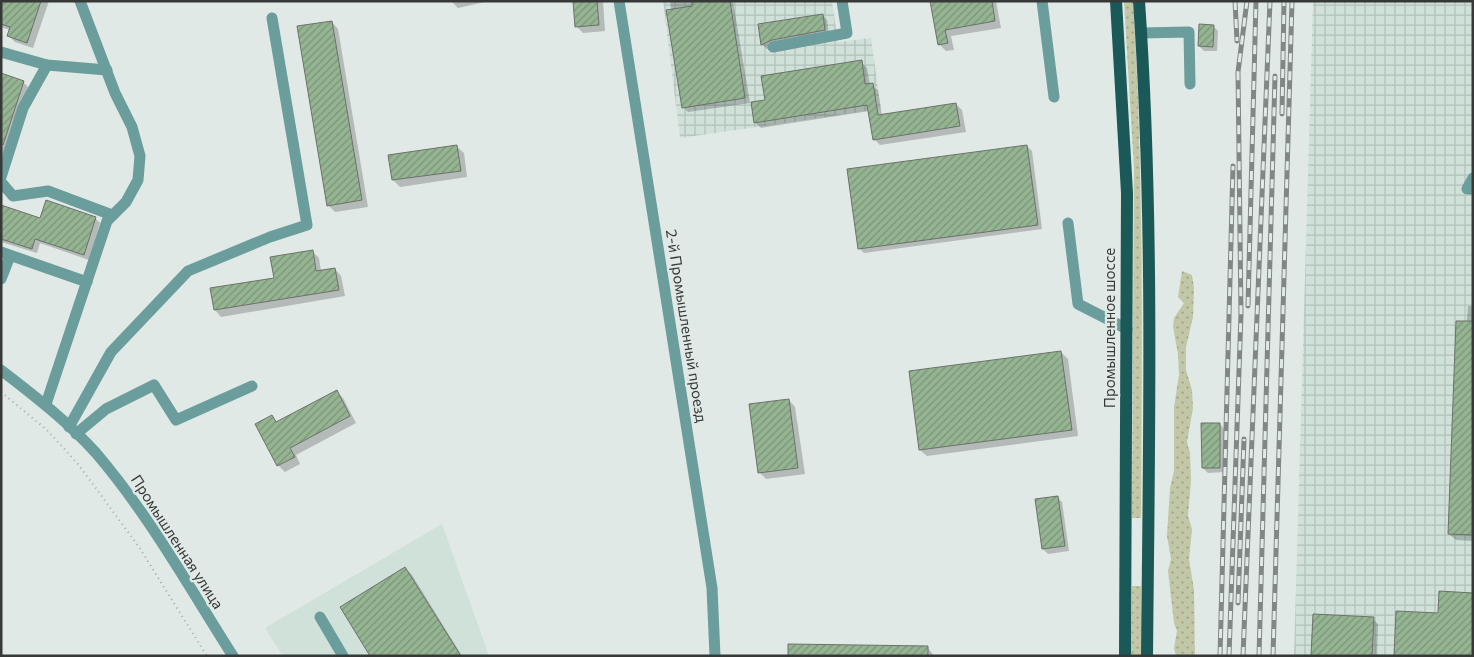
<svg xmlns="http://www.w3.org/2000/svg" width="1474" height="657" viewBox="0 0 1474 657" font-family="Commissioner,sans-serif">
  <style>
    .built { fill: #cfe1d9 }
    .industrial { fill: url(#industrial-grid) }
    .grass { fill: url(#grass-dots) }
    .shadow { fill: #0003 }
    .building { fill: url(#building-hatch); stroke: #6c716b }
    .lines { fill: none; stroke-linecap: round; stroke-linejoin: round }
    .path { stroke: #a3aaa7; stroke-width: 2; stroke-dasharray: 1 4; stroke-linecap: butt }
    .minor { stroke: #6a9d9c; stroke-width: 11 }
    .major { stroke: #1b5958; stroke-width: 12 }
    .rail-casing { stroke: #818785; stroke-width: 5 }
    .rail { stroke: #e0e9e5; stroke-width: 3; stroke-dasharray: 9; stroke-linecap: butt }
    .labels { text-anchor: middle; stroke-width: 4.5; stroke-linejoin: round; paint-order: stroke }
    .street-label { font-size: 15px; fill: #363938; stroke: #e0e9e5 }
  </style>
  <defs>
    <pattern id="industrial-grid" width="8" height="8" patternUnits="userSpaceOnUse" patternTransform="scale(1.25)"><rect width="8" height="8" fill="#cfe1d9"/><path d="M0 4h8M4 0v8" fill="none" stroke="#b2c2bb"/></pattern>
    <pattern id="grass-dots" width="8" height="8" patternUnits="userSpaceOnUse" patternTransform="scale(1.25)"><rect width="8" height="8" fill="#c1c7a7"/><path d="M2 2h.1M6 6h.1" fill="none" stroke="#9ea389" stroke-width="1.8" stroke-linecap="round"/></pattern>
    <pattern id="building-hatch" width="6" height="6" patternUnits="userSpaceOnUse" patternTransform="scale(1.25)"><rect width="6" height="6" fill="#95b592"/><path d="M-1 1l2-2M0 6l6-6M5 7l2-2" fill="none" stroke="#7a9478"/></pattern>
  </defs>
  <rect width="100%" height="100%" fill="#e0e9e5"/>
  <polygon class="built" points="442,524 489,656 283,656 265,628"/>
  <g class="industrial">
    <polygon points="663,1 832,1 838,42 871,38 881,109 680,138"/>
    <polygon points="1313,1 1473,1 1473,656 1294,656"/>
  </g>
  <g class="grass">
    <path d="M1124,1H1133C1144,173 1142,345 1141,518H1132L1134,168Z"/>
    <polygon points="1182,271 1192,275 1194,288 1193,317 1186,347 1186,370 1192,390 1193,408 1187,442 1190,453 1191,481 1188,516 1192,529 1189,559 1194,590 1195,656 1176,656 1174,648 1177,631 1174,623 1168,571 1171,559 1167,536 1170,488 1174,471 1174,407 1179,375 1178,354 1173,327 1174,318 1184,303 1178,297"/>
    <polygon points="1132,586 1141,586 1141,656 1131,656"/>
  </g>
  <g class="shadow">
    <polygon points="1,1 49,1 33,48 15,42 9,36 10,30 1,27"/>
    <polygon points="451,1 489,1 458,8"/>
    <polygon points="575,1 603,1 605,31 583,33 576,26"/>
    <polygon points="670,1 733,1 750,103 688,112 683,107"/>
    <polygon points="931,1 996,1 1001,28 951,36 954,50 946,51 939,44"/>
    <polygon points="822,15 827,20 829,34 777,44 767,49 762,44"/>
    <polygon points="332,22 338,29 368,207 335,212 329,206"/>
    <polygon points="1213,26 1218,31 1217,51 1204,51 1199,46"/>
    <polygon points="861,62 867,68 870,85 878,90 882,116 956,104 962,110 966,132 880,145 874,139 869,111 761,128 755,122 766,101"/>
    <polygon points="1,74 23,82 28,87 1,168"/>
    <polygon points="1027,146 1032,151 1042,229 864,253 859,248"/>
    <polygon points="457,147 464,153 467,177 400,187 393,180 390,156"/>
    <polygon points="1,206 40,219 95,218 100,223 89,260 40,243 37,253 1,242"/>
    <polygon points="312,251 319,258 321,271 335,269 341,276 345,296 221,317 215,310 275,279"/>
    <polygon points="1468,306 1473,306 1473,541 1456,540 1449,534"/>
    <polygon points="1061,352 1068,359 1078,436 927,456 920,450 910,372"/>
    <polygon points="337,392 343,398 356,423 296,455 300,464 285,472 278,465 257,425 272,417 278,422"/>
    <polygon points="789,400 795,407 805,474 766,479 760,473"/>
    <polygon points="1220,424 1224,429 1225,472 1208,473 1203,468"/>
    <polygon points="1057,497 1062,502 1069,551 1048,554 1043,549 1037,500"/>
    <polygon points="405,568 412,575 462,656 371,656"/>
    <polygon points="1373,619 1378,624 1377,656 1312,656"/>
    <polygon points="928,648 934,656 789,656"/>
    <polygon points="985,655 1048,655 1049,656 985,656"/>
  </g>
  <g class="building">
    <polygon points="1,1 41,1 27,43 7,36 10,27 1,24"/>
    <polygon points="573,1 597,1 599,25 575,27"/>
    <polygon points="692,1 730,1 745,98 682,108 666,10 692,6"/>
    <polygon points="930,1 992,1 995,21 945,30 948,43 938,45"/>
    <polygon points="823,14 825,30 772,40 761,45 758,24"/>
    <polygon points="332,21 362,200 327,206 297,26"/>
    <polygon points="1199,24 1214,25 1213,47 1198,46"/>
    <polygon points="862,60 865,84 873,83 878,115 956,103 960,126 873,140 867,105 754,123 751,102 765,100 761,76"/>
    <polygon points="1,73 24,81 3,145 1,144"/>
    <polygon points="457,145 461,171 392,180 388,155"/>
    <polygon points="1027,145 1038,225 858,249 847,169"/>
    <polygon points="46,200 96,217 84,255 35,239 32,249 1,239 1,205 40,218"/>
    <polygon points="313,250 316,271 335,268 339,290 214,310 210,288 274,278 270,257"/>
    <polygon points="1456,321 1473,321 1473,535 1448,534"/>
    <polygon points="1061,351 1072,430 919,450 909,371"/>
    <polygon points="337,390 350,416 290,448 295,457 277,466 255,424 272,415 276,422"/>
    <polygon points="789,399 798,468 758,473 749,404"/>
    <polygon points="1201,423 1220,423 1220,468 1202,468"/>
    <polygon points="1058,496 1065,546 1042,549 1035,499"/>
    <polygon points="405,567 461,656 370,656 340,607"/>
    <polygon points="1439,591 1473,593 1473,656 1394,656 1396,611 1438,613"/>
    <polygon points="1313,614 1374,617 1372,656 1311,656"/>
    <polygon points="788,644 928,646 928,656 788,656"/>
  </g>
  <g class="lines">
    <polyline class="path" points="1,392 47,430 78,464 139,547 207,656"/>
    <g class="minor">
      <polyline points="619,1 712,588 715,656"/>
      <polyline points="1042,1 1054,97"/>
      <polyline points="1141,33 1189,32 1190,84"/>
      <polyline points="773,47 847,33 842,1"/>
      <polyline points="1,52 47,65 107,70"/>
      <polyline points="1,177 23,108 47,65"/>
      <polyline points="1473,178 1467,189 1473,189"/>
      <polyline points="1,182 13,196 48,191 112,215"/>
      <polyline points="1068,223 1078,304 1127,329"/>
      <polyline points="1,252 87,282"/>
      <polyline points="1,279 10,256"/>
      <path d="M1,370C35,396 68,422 96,453C149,515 189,587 233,656"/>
      <polyline points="46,404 107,221 126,202 138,180 140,156 132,127 115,93 80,1"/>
      <polyline points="69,427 111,352 188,271 270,237 307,225 272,18"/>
      <polyline points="76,434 106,409 154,385 176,420 252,386"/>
      <polyline points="320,617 343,656"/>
    </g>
    <g class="major">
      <polyline points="1116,1 1127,193 1125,656"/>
      <path d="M1139,1C1154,219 1149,438 1147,656"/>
    </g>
    <g class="rail-casing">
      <g id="rail">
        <polyline points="1235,1 1237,41"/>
        <polyline points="1282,114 1284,1"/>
        <polyline points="1248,306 1256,1"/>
        <polyline points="1238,603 1244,439"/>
        <polyline points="1220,656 1233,166"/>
        <polyline points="1229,656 1241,314 1238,72 1247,1"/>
        <polyline points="1243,656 1270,1"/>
        <polyline points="1259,656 1275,76"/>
        <polyline points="1273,656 1292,1"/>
      </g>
    </g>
    <use href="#rail" class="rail"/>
  </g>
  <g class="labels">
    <g class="street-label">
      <text transform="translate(686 326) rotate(81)" y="5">2-й Промышленный проезд</text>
      <text transform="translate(1110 328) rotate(-90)" y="5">Промышленное шоссе</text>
      <text transform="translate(177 542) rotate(57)" y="5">Промышленная улица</text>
    </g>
  </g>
  <rect width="1474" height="657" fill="none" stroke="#363938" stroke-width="5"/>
</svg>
